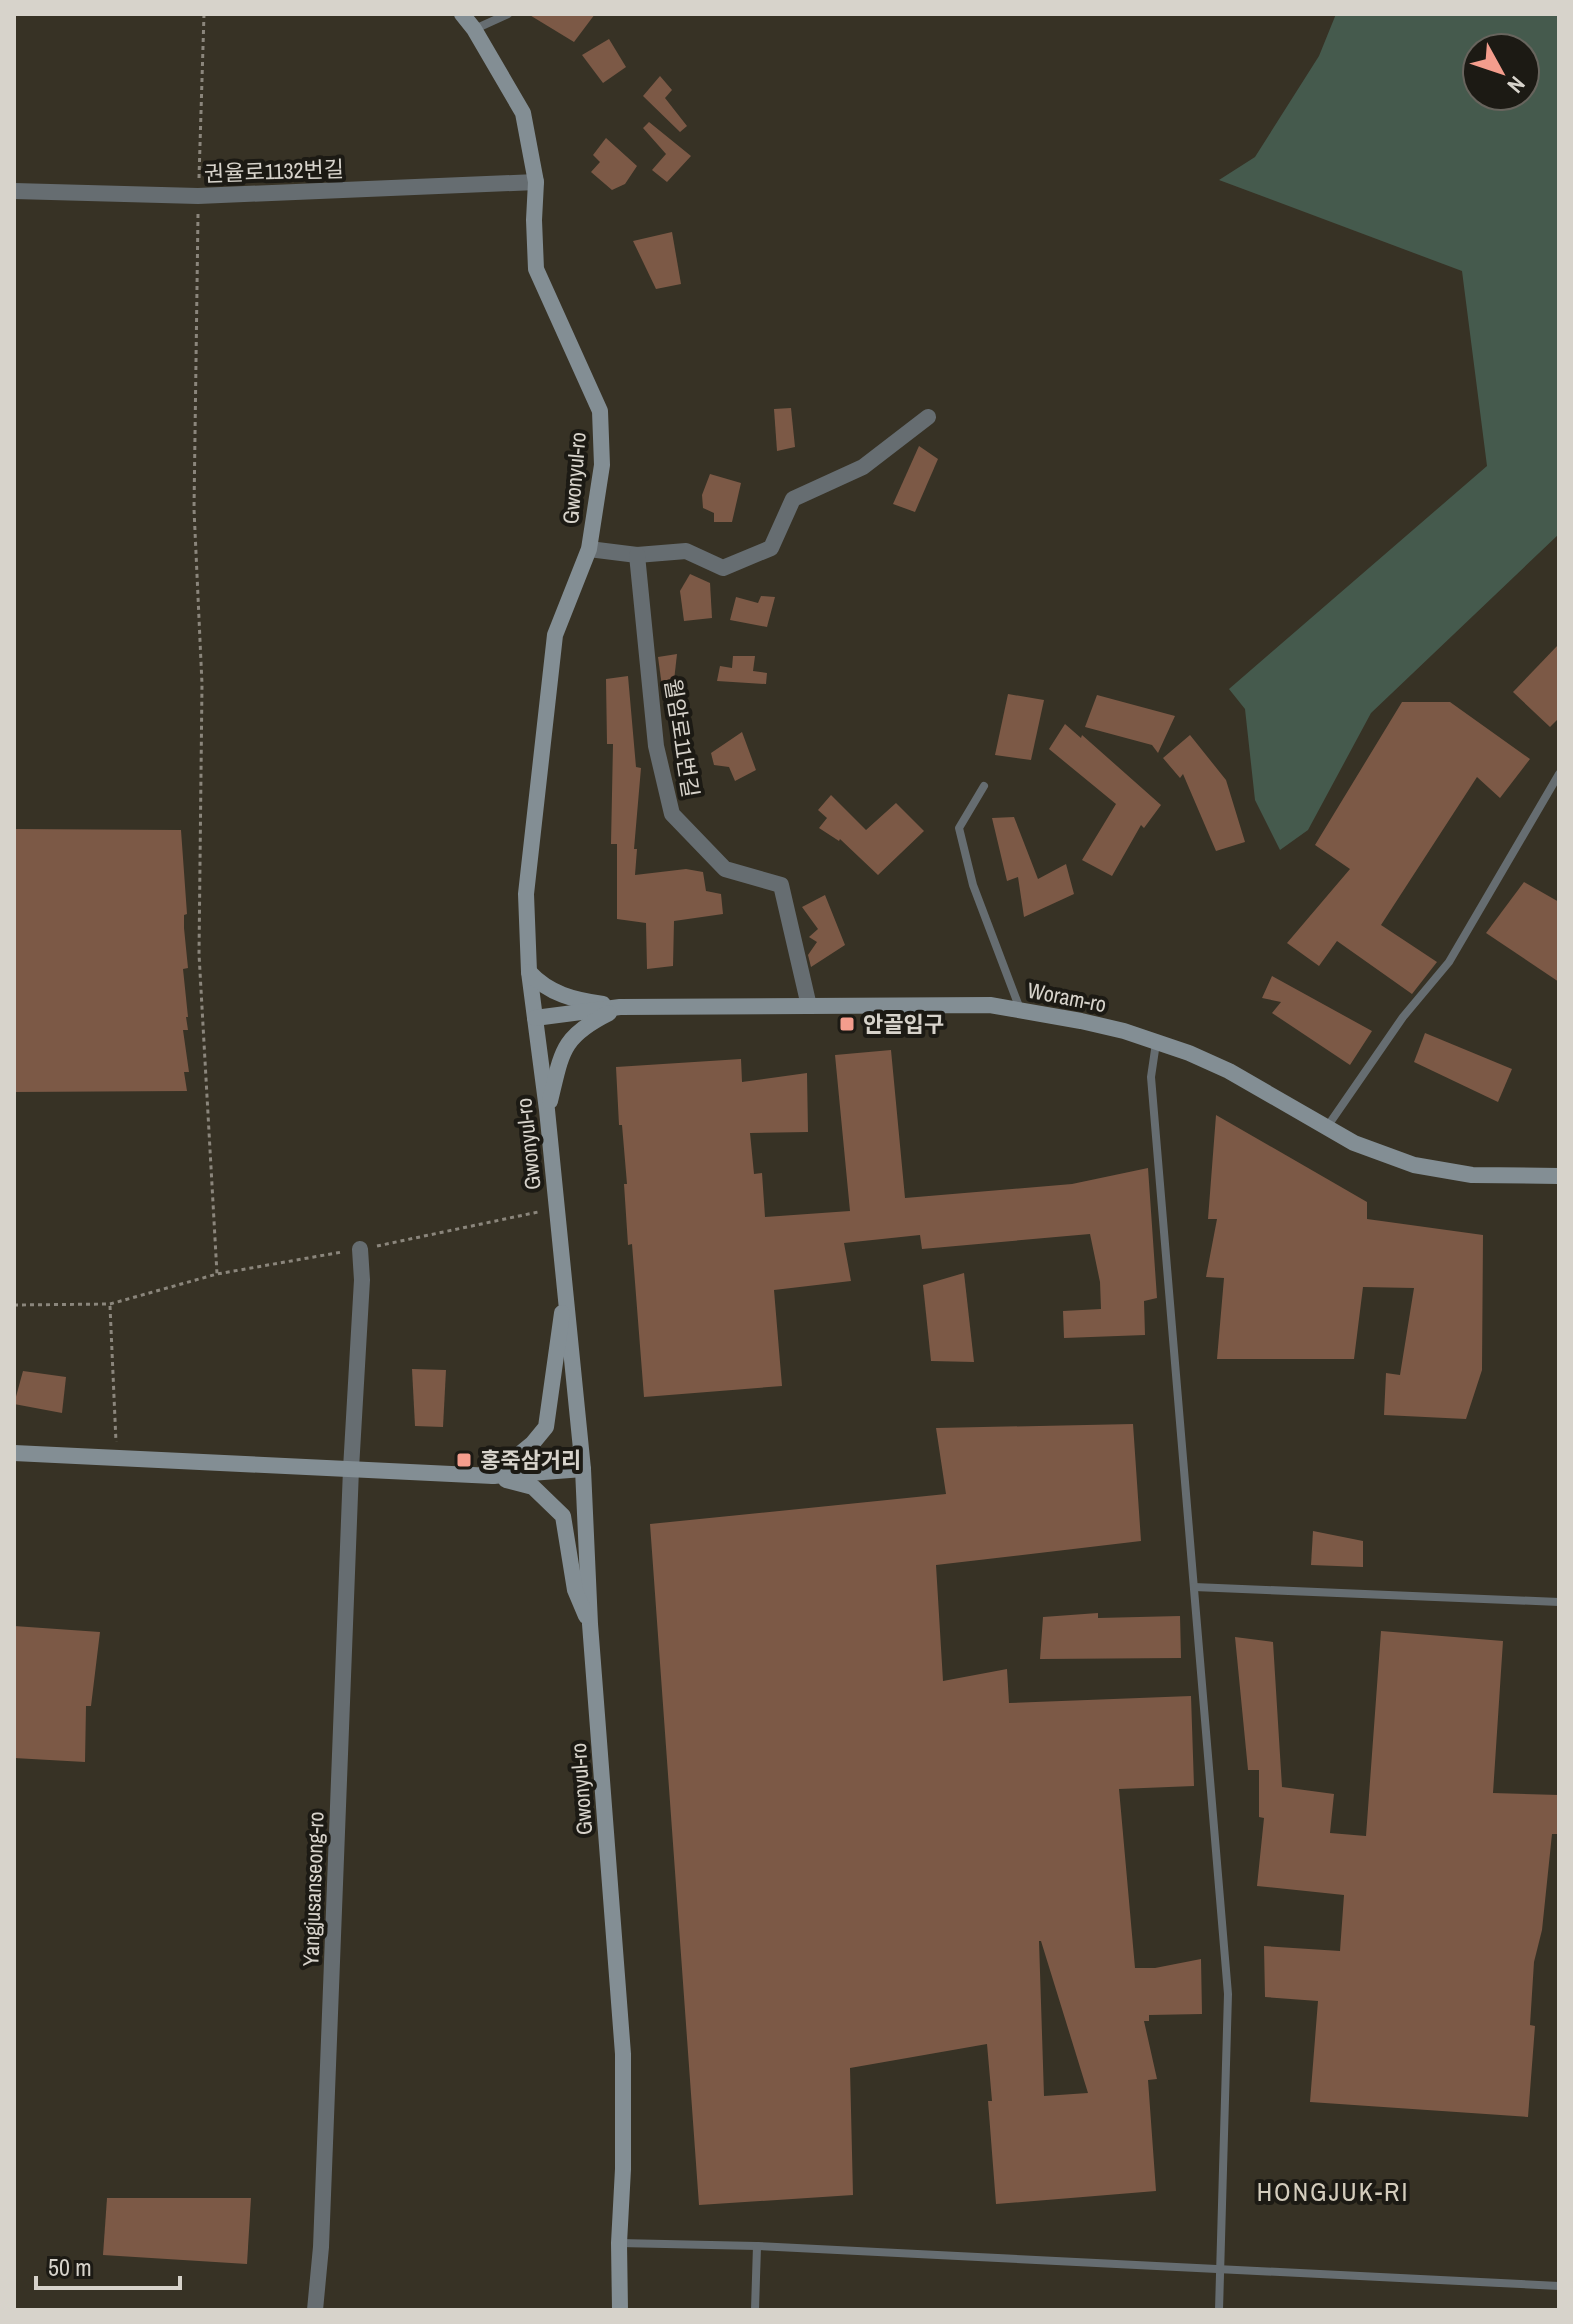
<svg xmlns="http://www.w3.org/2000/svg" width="1573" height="2324" viewBox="0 0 1573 2324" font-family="'Archivo Narrow','Noto Sans KR',sans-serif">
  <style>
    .green { fill: #455a4d; fill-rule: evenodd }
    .building { fill: #7c5946; fill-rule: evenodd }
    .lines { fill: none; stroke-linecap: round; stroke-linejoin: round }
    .path { stroke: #8b867c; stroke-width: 3; stroke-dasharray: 4 4; stroke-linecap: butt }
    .lane { stroke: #666d71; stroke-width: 8 }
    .street { stroke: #666d71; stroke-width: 16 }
    .secondary { stroke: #838e94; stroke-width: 16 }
    .poi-dot { fill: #f49d8d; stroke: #1c1a14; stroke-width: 3 }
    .labels { text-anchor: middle; stroke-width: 8; stroke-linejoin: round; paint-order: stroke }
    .street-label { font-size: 22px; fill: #d7d3cb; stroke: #1c1a14 }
    .poi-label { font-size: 22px; font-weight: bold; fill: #d7d3cb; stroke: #1c1a14; text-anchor: start }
    .quarter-label { font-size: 26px; letter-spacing: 2px; fill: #d4cdbd; stroke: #1c1a14 }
  </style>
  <rect width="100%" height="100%" fill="#373225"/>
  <path class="green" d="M1336,14H1559V534L1371,713L1308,830L1280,850L1255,800L1245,709L1229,689L1487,466L1462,271L1219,180L1255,157L1319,56ZM1477,48H1525V96H1477Z"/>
  <g class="building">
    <polygon points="528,14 595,14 574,42"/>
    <polygon points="609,39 626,67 603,83 582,55"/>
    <polygon points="660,76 672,90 665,98 687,126 680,132 643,96"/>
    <polygon points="649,122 691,156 667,182 652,170 666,154 643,128"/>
    <polygon points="606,138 637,166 625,184 612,190 591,172 600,162 593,155"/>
    <polygon points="672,232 681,284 656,289 633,241"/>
    <polygon points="791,408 795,447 777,451 774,409"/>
    <polygon points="919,446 938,459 915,512 893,504"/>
    <polygon points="710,474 741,483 732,522 714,522 714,513 703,508 702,495"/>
    <polygon points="690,574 710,583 712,618 684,621 680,591"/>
    <polygon points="761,596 775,597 767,627 730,620 736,597 758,603"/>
    <polygon points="1559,644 1559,718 1550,727 1513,692"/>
    <polygon points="677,654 670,716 666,716 658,657"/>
    <polygon points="733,656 755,656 753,671 767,673 766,684 717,681 720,666 732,668"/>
    <polygon points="628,676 636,767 641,768 634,849 637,849 635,875 686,869 703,872 706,891 721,894 723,914 674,921 673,966 647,969 646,923 617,919 617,844 611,844 613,744 607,744 606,679"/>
    <polygon points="1008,694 1044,700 1031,760 995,755"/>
    <polygon points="1097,695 1175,716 1158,753 1152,745 1085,727"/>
    <polygon points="1402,702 1450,702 1530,759 1500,798 1477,777 1381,925 1437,962 1412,994 1337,941 1319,966 1287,943 1350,869 1315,845"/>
    <polygon points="1065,724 1081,738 1082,735 1161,805 1144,828 1141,825 1112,876 1082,860 1116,804 1049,749"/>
    <polygon points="742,732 756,770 735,781 729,767 714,765 711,753"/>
    <polygon points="1190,735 1226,780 1245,842 1216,851 1183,774 1180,778 1163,758"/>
    <polygon points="831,795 866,830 896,803 924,831 878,875 840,839 839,841 819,828 827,818 818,810"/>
    <polygon points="1014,817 1038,879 1066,864 1074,894 1024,917 1018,877 1007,881 992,818"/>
    <polygon points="14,829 181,830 187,914 184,915 184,928 188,968 183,969 188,1017 186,1017 188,1030 183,1030 189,1072 184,1072 187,1091 14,1092"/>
    <polygon points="1524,882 1559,902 1559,982 1486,933"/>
    <polygon points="825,895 845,945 811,967 808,955 817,942 809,937 818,929 802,907"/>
    <polygon points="1272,976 1372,1031 1350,1065 1272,1013 1281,1002 1262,998"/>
    <polygon points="1425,1033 1512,1069 1498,1102 1414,1062"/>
    <polygon points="891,1050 905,1198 1072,1184 1148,1168 1157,1298 1144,1301 1145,1335 1064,1338 1063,1311 1101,1309 1100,1282 1090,1234 922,1249 920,1235 844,1243 851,1281 774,1290 782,1386 644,1397 632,1244 628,1245 624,1184 627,1184 622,1125 619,1125 616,1067 741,1059 742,1082 807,1073 808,1132 750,1133 754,1174 762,1173 765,1217 850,1211 835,1055"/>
    <polygon points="1216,1115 1367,1202 1367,1219 1483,1235 1482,1370 1466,1419 1384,1415 1386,1373 1400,1375 1414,1288 1363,1287 1354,1359 1217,1359 1224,1278 1206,1277 1217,1219 1208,1219"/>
    <polygon points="964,1273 974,1362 931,1361 923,1285"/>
    <polygon points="412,1369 446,1370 443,1427 415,1426"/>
    <polygon points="23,1371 66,1377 62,1413 14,1404"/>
    <path d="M1133,1424L1141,1541L936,1565L943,1681L1007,1669L1009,1703L1191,1696L1194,1786L1119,1789L1135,1968H1155L1201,1959L1202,2014L1149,2015V2021H1144L1157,2079L1148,2080L1156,2191L996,2204L988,2101H992L987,2044L850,2068L853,2195L699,2205L650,1524L946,1494L936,1428ZM1039,1941H1041L1088,2093L1044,2096Z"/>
    <polygon points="1313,1531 1363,1541 1363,1567 1311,1565"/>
    <polygon points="1098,1613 1098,1618 1180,1616 1181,1658 1040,1659 1043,1617"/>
    <polygon points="14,1626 100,1632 91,1706 86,1706 85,1762 14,1758"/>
    <polygon points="1381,1631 1503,1641 1493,1793 1559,1795 1559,1834 1552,1834 1542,1930 1534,1962 1530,2025 1535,2026 1528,2117 1310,2102 1318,2001 1265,1997 1264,1946 1340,1951 1344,1895 1257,1886 1264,1818 1259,1817 1259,1770 1248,1770 1235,1637 1273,1642 1282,1787 1334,1794 1330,1833 1366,1836"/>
    <polygon points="107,2198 251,2198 247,2264 103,2255"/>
  </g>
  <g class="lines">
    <g class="path">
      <polyline points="199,178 204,14"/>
      <polyline points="198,214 194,509 202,684 199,954 217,1274"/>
      <polyline points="377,1246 538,1212"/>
      <polyline points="14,1305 110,1304 217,1274 342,1252"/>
      <polyline points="110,1306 116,1442"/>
    </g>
    <g class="lane">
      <polyline points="475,29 508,14"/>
      <polyline points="984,786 959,828 973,885 1020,1009"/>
      <polyline points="1156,1043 1151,1077 1228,1994 1219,2310"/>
      <polyline points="1327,1127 1403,1017 1449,962 1559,774"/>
      <polyline points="1194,1587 1559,1602"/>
      <polyline points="619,2243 757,2246 1559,2286"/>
      <polyline points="755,2310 757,2246"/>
    </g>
    <g class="street">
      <polyline points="14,191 198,196 536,182"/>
      <polyline points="589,549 637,555 686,551 723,568 771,548 793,499 863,467 928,417"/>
      <polyline points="637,555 656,746 672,814 725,869 781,885 809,1006"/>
      <polyline points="315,2310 321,2247 351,1469 362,1280 360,1249"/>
    </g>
    <g class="secondary">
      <polyline points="462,14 474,29 523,113 536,182 534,220 536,269 600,411 602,465 589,549 555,635 526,894 529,972 547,1110 583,1469 590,1624 623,2054 623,2169 619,2243 620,2310"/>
      <path d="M529,972C549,994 574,1000 603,1004"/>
      <polyline points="535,1018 620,1007 990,1005 1081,1021 1124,1031 1189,1053 1229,1071 1354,1143 1414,1165 1472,1175 1559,1176"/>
      <path d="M550,1101C562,1052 561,1037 609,1013"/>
      <polyline points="14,1453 493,1476 583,1469"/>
      <polyline points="493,1476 532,1444 546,1427 562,1313"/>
      <polyline points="506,1480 533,1487 563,1516 575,1590 586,1616"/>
    </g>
  </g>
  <g class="poi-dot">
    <rect x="839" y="1016" width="16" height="16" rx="4"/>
    <rect x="456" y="1452" width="16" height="16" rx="4"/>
  </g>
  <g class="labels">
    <g class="street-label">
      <text transform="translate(274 171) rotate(-2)" y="8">권율로1132번길</text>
      <text transform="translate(574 478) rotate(-85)" y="8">Gwonyul-ro</text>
      <text transform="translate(682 738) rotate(81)" y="8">월암로11번길</text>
      <text transform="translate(1067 997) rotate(11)" y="8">Woram-ro</text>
      <text transform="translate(528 1144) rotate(-96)" y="8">Gwonyul-ro</text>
      <text transform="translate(581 1789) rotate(-94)" y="8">Gwonyul-ro</text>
      <text transform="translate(313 1889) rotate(-88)" y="8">Yangjusanseong-ro</text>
    </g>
    <g class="poi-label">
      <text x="863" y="1032">안골입구</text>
      <text x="480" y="1468">홍죽삼거리</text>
    </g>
    <g class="quarter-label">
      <text x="1333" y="2201">HONGJUK-RI</text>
    </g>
  </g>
  <rect width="1573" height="2324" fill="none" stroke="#d7d3cb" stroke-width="32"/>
  <g transform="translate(1501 72) rotate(130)"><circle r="38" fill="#1c1a14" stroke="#67645d" stroke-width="2"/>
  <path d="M0-6L14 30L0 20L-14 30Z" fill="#f49d8d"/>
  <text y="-12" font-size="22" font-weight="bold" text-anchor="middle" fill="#d7d3cb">N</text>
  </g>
  <path d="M36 2276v12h144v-12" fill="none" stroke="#d7d3cb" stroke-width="4"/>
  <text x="48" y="2276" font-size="24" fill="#d7d3cb" stroke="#1c1a14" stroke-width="6" paint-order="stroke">50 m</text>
</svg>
